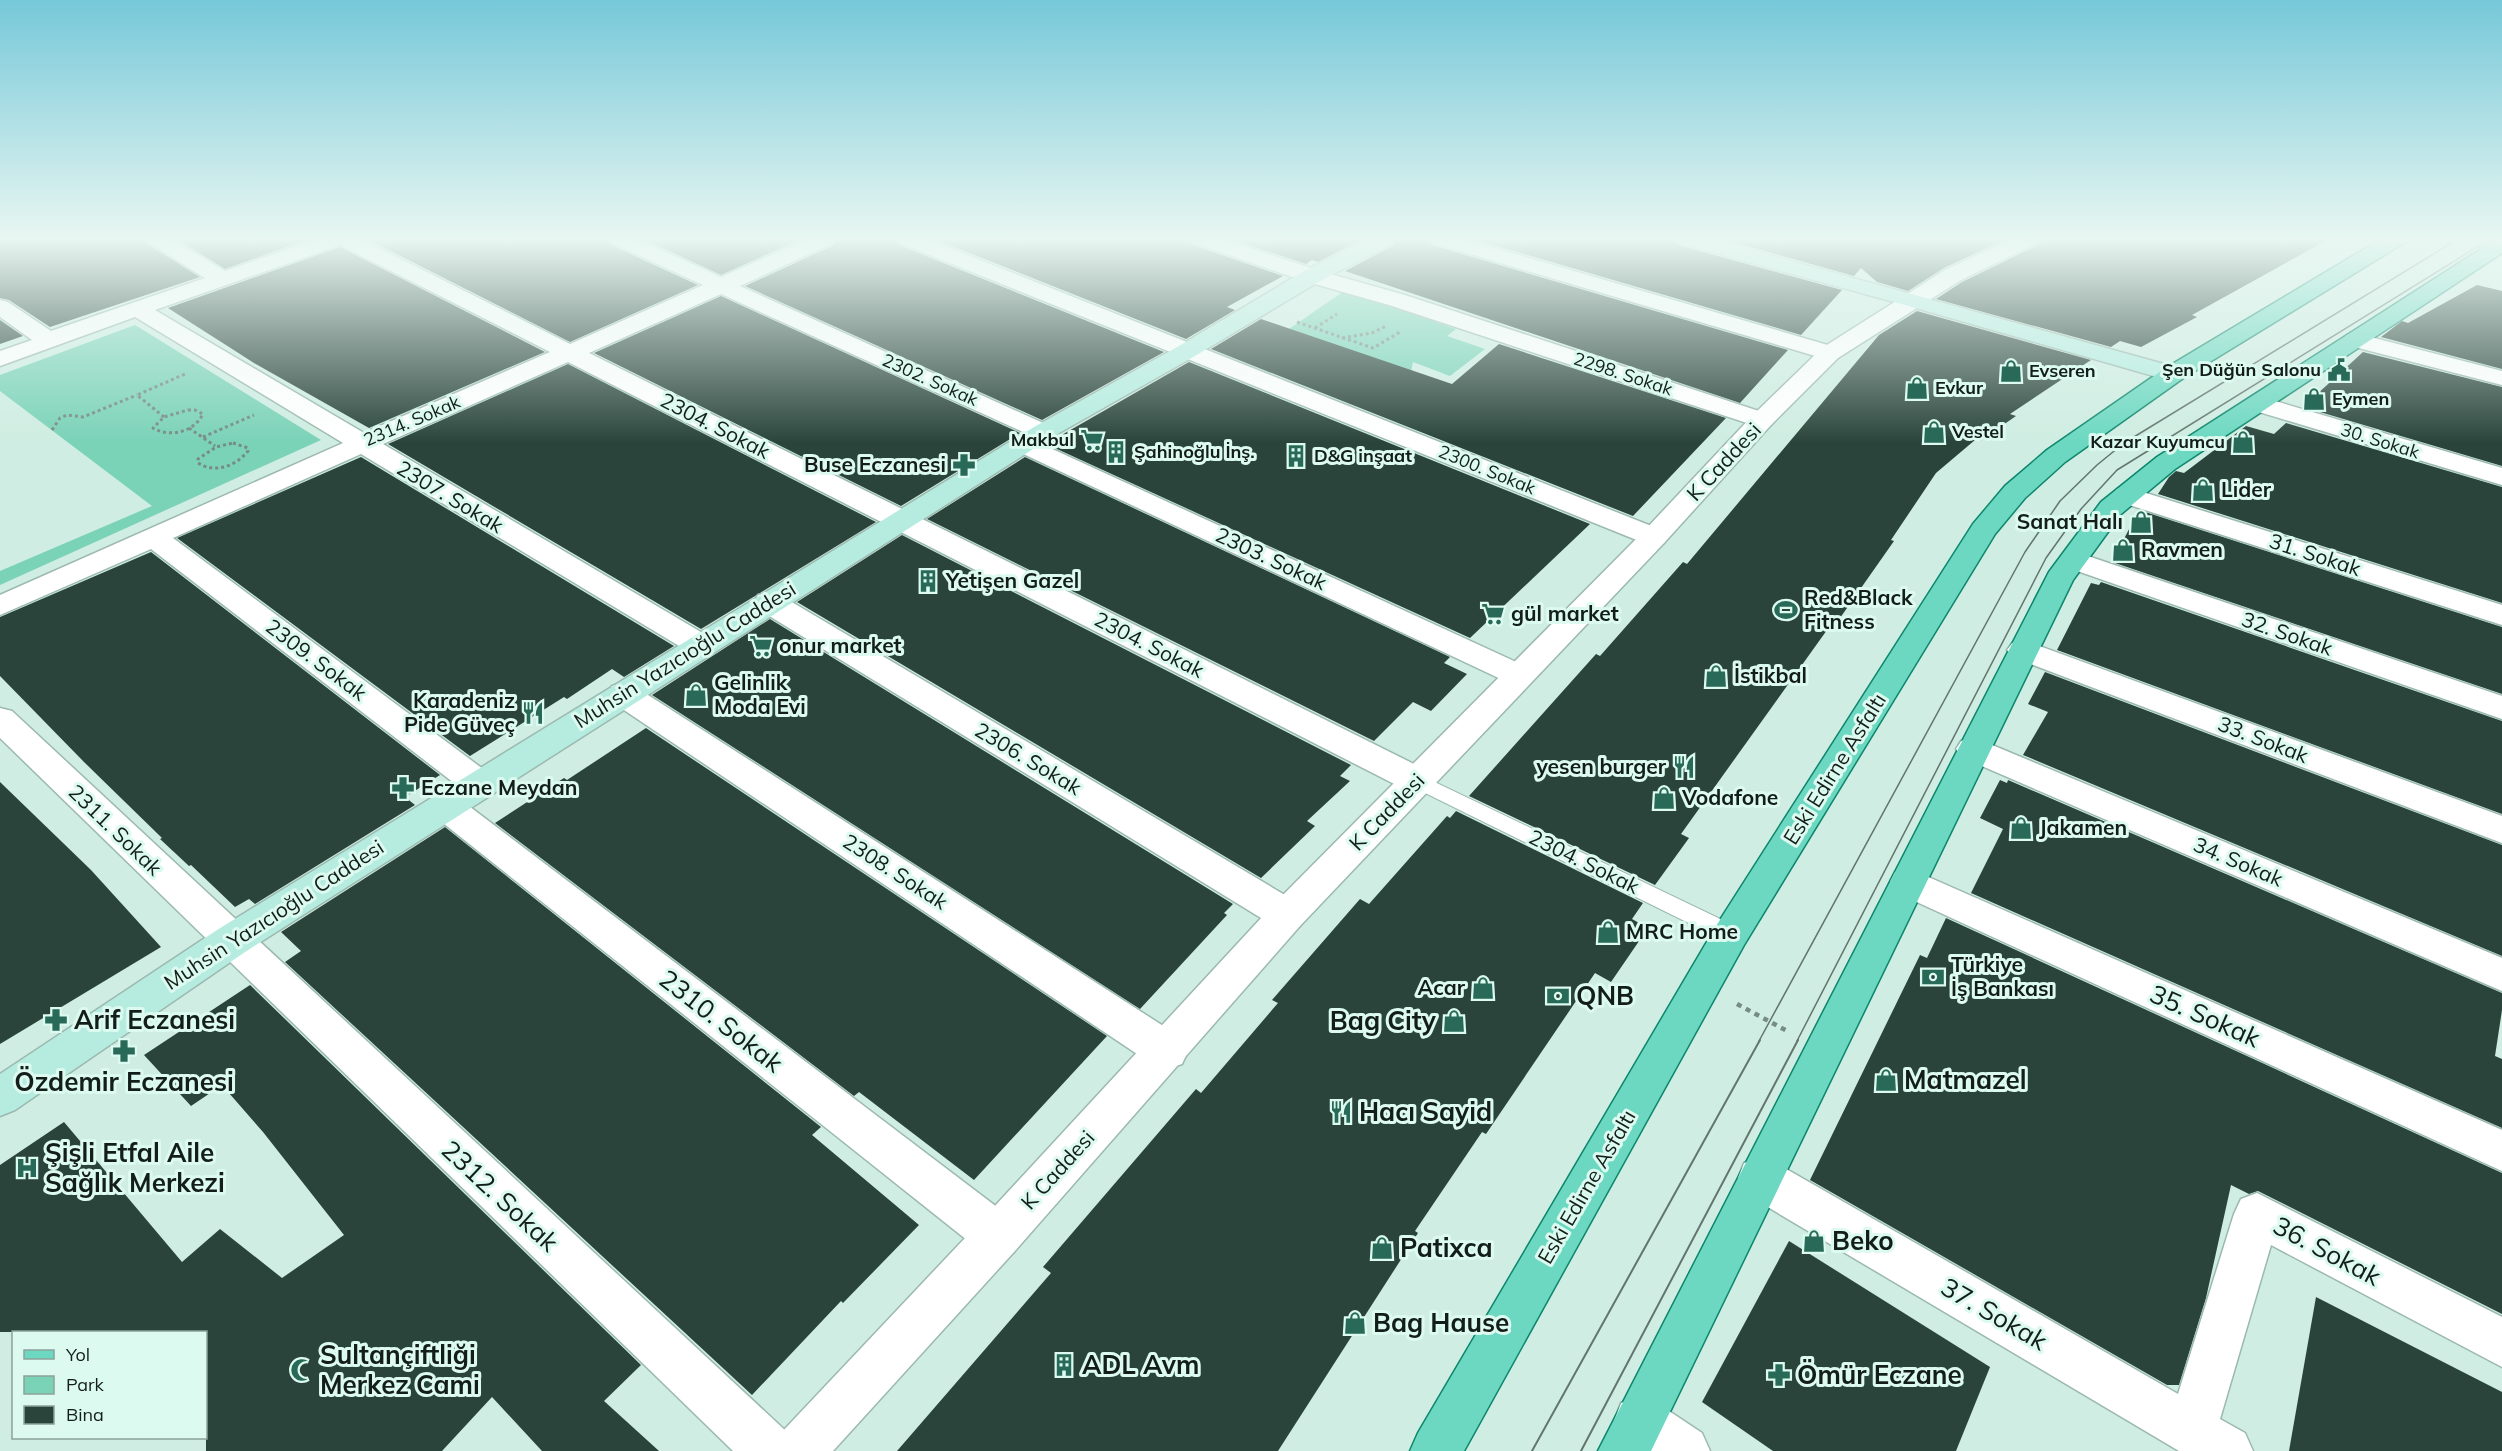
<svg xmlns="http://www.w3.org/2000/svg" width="2502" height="1451" viewBox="0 0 2502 1451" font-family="Mulish,sans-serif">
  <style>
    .green { fill: #7ad2b7 }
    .building { fill: #2a443b }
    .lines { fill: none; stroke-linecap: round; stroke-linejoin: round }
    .service-casing { stroke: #9cb9af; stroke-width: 2 }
    .minor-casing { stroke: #9cb9af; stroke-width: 3 }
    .tertiary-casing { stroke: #9cb9af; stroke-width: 3 }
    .secondary-casing { stroke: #9cb9af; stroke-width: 3 }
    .primary-casing { stroke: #0d866c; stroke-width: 3 }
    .path-far1 { stroke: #768b83; stroke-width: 3; stroke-dasharray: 3 3; stroke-linecap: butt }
    .path { stroke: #768b83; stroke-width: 4.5; stroke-dasharray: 5 5; stroke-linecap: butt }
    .service { fill: #fff; fill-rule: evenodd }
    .minor { fill: #fff; fill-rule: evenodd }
    .tertiary { fill: #fff; fill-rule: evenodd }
    .secondary { fill: #b6ece0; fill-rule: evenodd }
    .primary { fill: #6cd8c1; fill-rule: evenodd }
    .tram-far1 { stroke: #62756e; stroke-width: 1.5 }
    .tram { stroke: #62756e; stroke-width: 2 }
    .labels { text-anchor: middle; stroke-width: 6; stroke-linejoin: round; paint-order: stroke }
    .far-poi-label { font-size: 18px; font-weight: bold; fill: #131e1a; stroke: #dcfaef; text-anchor: start }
    .far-street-label { font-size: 18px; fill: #131e1a; stroke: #dcfaef }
    .street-label { font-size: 21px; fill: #131e1a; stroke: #dcfaef }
    .poi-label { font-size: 21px; font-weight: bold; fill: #131e1a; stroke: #dcfaef; text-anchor: start }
    .near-poi-label { font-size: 26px; font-weight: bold; fill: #131e1a; stroke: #dcfaef; text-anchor: start }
    .near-street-label { font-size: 26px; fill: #131e1a; stroke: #dcfaef }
  </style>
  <rect width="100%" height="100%" fill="#cfede2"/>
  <g class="green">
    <polygon points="1344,291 1456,329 1447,336 1485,349 1450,376 1413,362 1411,372 1289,329"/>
    <polygon points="135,325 321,440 0,585 0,571 152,506 0,391 0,375"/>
  </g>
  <g class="building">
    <polygon points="0,239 145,239 149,245 200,277 50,327 9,300 0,298"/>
    <polygon points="177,239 309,239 225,269"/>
    <polygon points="367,239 607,239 611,245 698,285 570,342"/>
    <polygon points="643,239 801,239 721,275"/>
    <polygon points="838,239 895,239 899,245 1164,352 1042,420 745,286 834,245"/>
    <polygon points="934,239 1189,239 1193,245 1283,276 1227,307 1235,310 1186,339"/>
    <polygon points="1231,239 1363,239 1318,262 1312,260 1306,264"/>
    <polygon points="1398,239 1428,239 1432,245 1788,350 1740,403 1345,271 1394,245"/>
    <polygon points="1473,239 1674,239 1678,245 1842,290 1801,335"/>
    <polygon points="1722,239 2006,239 1944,268 1908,291 1877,282 1861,268 1854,276"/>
    <polygon points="2042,239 2329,239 2192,315 2197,317 2141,347 2120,341 2111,347 1936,299 1962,282 2038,245"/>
    <polygon points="340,247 545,352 369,428 254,363 168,308"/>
    <polygon points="2477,285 2502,291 2502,369 2381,337 2402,321 2408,323"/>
    <polygon points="721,296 1020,433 901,506 594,353"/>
    <polygon points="1917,311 2091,360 2010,414 2016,416 1980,441 1975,440 1936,473 1891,540 1894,541 1840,618 1837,616 1681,834 1689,838 1655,885 1469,796 1596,654 1600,656 1683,562 1687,564 1879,335"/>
    <polygon points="1261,319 1452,384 1499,344 1726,418 1633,516 1211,349"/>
    <polygon points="0,320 23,336 0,344"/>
    <polygon points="2363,352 2502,387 2502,466 2303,407"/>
    <polygon points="1189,362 1590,524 1470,638 1046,444"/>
    <polygon points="568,364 876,522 701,629 388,444"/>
    <polygon points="2286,423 2502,487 2502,603 2158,494 2169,477 2176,471 2184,473 2246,426 2274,434"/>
    <polygon points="361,457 674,646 624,677 612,669 567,699 564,697 470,756 177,538"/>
    <polygon points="1025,457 1450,657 1444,663 1467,674 1431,711 1413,702 1374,741 927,519"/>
    <polygon points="2139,510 2502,627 2502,694 2112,562"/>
    <polygon points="902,535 1351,765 1340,776 1350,781 1307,821 1315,826 1261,878 797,602"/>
    <polygon points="151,552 440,775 405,797 415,805 255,904 249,899 235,907 191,865 189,866 160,839 162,838 84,762 0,676 0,617"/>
    <polygon points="2101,582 2502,721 2502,814 2057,650 2091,583 2099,585"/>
    <polygon points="770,619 1233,904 1224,913 1227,915 1140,1009 652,695"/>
    <polygon points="2045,672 2502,845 2502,956 2023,755 2048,712 2028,704"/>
    <polygon points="646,728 1107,1036 974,1180 859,1092 854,1096 495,823 564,778 567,780"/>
    <polygon points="2000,780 2007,783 2008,780 2502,993 2502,1010 2495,1056 2502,1059 2502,1128 1971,893 2003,829 1980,818"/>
    <polygon points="0,782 91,870 161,947 0,1044"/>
    <polygon points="1456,811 1643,903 1632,919 1648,928 1611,982 1595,973 1486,1134 1482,1132 1415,1231 1418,1233 1278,1451 897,1451 1051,1273 1043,1267 1196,1089 1201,1093 1278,1003 1272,1000 1360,899 1369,904 1447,816 1450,818"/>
    <polygon points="445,827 821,1127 812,1135 919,1225 843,1303 841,1301 752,1395 285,962 301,951 281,932"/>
    <polygon points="1946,918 2502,1173 2502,1314 2258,1191 2249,1194 2231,1185 2206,1298 2179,1385 2167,1385 1810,1180 1920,955 1927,958"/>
    <polygon points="250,985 641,1365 604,1401 659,1451 542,1451 492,1397 442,1451 206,1451 206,1332 0,1332 0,1165 64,1122 182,1262 220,1229 282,1278 344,1235 263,1132 222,1085 191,1106 144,1055"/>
    <polygon points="1789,1241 1990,1367 1956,1451 1773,1451 1702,1402"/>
    <polygon points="2316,1297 2502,1392 2502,1451 2289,1451"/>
  </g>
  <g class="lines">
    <g class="service-casing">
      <polygon id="service" points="1418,774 1739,928 1742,934 1739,940 1731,943 1723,940 1411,786 1408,781 1411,776"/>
    </g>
    <g class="minor-casing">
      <g id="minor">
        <path d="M147,239H172L225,271L317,239H361L570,344L703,285L612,243L609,239H637L721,277L808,239H836L833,243L740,286L1052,427L1056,432L1052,437L1043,440L1034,437L721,294L589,353L1430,772L1435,781L1430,790L1418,793L1406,790L568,362L383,444L711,638L715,645L711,652L700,655L689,652L361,454L173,538L491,775L496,784L491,793L479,796L467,793L151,549L0,615V595L343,443L135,317L0,366V351L32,340L0,317V300L8,302L51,331L205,278L150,243ZM340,245L550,352L364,433L155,310Z"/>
        <polygon points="897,239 927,239 1664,531 1668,537 1664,543 1654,545 1644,543 900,243"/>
        <polygon points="1191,239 1223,239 1320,271 1405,295 1771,415 1775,420 1771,425 1762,428 1753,425 1389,305 1304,281 1194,243"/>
        <polygon points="1430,239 1464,239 1838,348 1842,353 1838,358 1830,360 1822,358 1433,243"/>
        <polygon points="2355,333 2502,371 2502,385 2347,345 2343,340 2347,335"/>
        <polygon points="2258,396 2502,468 2502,485 2249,409 2245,404 2249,399"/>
        <polygon points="1024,436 1529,668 1534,675 1529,682 1518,686 1507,682 1015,450 1011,444 1015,438"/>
        <polygon points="2127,487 2502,605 2502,625 2117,501 2113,495 2117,489"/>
        <polygon points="2073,551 2502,696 2502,719 2063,566 2059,560 2063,554"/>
        <polygon points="769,593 780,595 1300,904 1306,915 1300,926 1287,930 1274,926 758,609 754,602 758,595"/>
        <polygon points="2023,640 2502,816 2502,843 2012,657 2007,650 2012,643"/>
        <polygon points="623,683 634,686 1182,1038 1188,1051 1182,1064 1167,1069 1152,1064 612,702 607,694 612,686"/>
        <polygon points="0,708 12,711 788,1433 796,1451 733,1451 0,738"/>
        <polygon points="1973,737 2502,958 2502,991 1961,757 1956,749 1961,741"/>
        <polygon points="445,793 457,797 1014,1220 1021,1236 1014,1252 998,1258 982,1252 433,815 427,806 433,797"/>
        <polygon points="1908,868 2502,1130 2502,1171 1895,892 1890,882 1895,872"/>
        <polygon points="1760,1157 1776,1163 2178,1394 2234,1214 2241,1199 2257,1193 2502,1317 2502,1367 2271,1245 2220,1419 2245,1433 2253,1451 2179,1451 1744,1193 1738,1178 1744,1163"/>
        <polygon points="1639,1396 1657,1403 1702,1433 1710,1451 1639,1451 1621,1439 1614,1421 1621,1403"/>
      </g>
    </g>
    <g class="tertiary-casing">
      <polygon id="tertiary" points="2012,239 2040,239 2037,243 1961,280 1838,358 1771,425 1664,543 1300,926 1014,1252 833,1451 773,1451 781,1433 982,1220 1274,904 1644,531 1753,415 1822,348 1945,270"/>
    </g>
    <g class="secondary-casing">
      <g id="secondary">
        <polygon points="1369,239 1396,239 1393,243 1320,281 1195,356 1052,437 245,952 15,1110 0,1116 0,1074 217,930 1034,427 1179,346 1304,271"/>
        <polygon points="1676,239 1712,239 2182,369 2185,374 2182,379 2173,381 2164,379 1905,305 1679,243"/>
      </g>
    </g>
    <g class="primary-casing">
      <g id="primary">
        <polygon points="2381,239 2407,239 2404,243 2182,379 2065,462 2025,498 1995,534 1744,945 1464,1451 1410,1451 1418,1433 1718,923 1973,524 2005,486 2047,450 2164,369"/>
        <polygon points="2502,239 2502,253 2175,469 2121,514 2073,580 1651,1451 1598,1451 2049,572 2101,502 2157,457 2495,240"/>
      </g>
    </g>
    <g class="path-far1">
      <polyline points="1297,322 1373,348 1400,332"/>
      <polyline points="1315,328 1337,314"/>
      <polyline points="1342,338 1372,333 1386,326"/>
      <path d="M188,410H195L203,414C194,432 170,438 153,428L164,417Z"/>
      <polyline points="164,417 137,395 185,374"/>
      <polyline points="189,428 215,446"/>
      <polyline points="52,430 60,418 67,415 83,417 137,395"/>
      <polyline points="203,437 254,415"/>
      <path d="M233,443L248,448V451C236,466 215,474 198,463V459L216,447Z"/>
    </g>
    <polyline class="path" points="1737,1004 1789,1032"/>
    <use href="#service" class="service"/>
    <use href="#minor" class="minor"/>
    <use href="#tertiary" class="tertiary"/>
    <use href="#secondary" class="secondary"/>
    <use href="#primary" class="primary"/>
    <g class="tram-far1">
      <polyline points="1759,1041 2025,552 2060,501 2097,465 2124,443 2458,239"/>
      <polyline points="1797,1041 2046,558 2081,509 2117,470 2490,239"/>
    </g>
    <g class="tram">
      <polyline points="1532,1451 1760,1040"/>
      <polyline points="1581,1451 1798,1040"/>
    </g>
  </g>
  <linearGradient id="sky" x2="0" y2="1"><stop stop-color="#76c8d9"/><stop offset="0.54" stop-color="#e9f7f2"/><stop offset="1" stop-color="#e9f7f2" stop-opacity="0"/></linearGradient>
  <rect width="2502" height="443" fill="url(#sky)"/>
  <defs>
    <g id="civic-bare" transform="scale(1.8)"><path d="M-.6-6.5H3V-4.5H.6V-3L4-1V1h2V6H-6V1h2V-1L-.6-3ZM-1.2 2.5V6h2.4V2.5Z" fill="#296957" stroke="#dcfaef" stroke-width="2.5" paint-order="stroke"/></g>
    <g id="shop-bare" transform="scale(1.8)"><path d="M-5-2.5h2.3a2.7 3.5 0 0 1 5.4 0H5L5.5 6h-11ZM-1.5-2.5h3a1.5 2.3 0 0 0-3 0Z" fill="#296957" stroke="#dcfaef" stroke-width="2.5" paint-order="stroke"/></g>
    <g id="supermarket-bare" transform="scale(1.8)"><path d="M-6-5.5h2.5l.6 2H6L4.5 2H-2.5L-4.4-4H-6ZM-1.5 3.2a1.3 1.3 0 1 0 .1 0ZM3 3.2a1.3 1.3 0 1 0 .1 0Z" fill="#296957" stroke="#dcfaef" stroke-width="2.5" paint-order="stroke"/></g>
    <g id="building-bare" transform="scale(1.8)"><path d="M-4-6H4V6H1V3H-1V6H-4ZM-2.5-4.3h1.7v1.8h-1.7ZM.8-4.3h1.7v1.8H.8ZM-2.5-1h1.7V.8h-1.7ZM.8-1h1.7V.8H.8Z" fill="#296957" stroke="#dcfaef" stroke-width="2.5" paint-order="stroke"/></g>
    <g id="pharmacy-bare" transform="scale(1.8)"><path d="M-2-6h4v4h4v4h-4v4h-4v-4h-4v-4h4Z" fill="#296957" stroke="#dcfaef" stroke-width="2.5" paint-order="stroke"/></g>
    <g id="stadium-bare" transform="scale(1.8)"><path d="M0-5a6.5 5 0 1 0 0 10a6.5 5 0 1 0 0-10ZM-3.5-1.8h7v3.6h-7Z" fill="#296957" stroke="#dcfaef" stroke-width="2.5" paint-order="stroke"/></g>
    <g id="restaurant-bare" transform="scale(1.8)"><path d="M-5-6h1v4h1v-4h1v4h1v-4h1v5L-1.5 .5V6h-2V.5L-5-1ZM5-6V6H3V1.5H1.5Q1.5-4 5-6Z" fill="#296957" stroke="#dcfaef" stroke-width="2.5" paint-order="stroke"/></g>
    <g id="bank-bare" transform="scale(1.8)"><path d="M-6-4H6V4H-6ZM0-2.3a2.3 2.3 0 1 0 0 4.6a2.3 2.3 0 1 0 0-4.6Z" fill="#296957" stroke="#dcfaef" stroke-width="2.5" paint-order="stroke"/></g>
    <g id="hospital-bare" transform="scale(1.8)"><path d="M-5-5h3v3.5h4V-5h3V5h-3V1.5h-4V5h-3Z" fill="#296957" stroke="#dcfaef" stroke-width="2.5" paint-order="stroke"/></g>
    <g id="mosque-bare" transform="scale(1.8)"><path d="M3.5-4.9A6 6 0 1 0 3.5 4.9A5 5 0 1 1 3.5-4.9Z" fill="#296957" stroke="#dcfaef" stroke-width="2.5" paint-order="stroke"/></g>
  </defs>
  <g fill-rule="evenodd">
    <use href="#civic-bare" x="2339" y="370"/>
    <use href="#shop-bare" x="2011" y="371"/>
    <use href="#shop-bare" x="1917" y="388"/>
    <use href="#shop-bare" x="2314" y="399"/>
    <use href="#shop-bare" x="1934" y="432"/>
    <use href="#supermarket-bare" x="1092" y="440"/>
    <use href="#shop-bare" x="2243" y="442"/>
    <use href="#building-bare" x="1116" y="452"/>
    <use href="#building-bare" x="1296" y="456"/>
    <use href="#pharmacy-bare" x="964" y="465"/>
    <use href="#shop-bare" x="2203" y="490"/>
    <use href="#shop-bare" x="2141" y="522"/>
    <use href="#shop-bare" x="2123" y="550"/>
    <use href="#building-bare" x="928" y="581"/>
    <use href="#stadium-bare" x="1786" y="610"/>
    <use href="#supermarket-bare" x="1493" y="614"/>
    <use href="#supermarket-bare" x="761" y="646"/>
    <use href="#shop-bare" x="1716" y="676"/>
    <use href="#shop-bare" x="696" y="695"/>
    <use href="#restaurant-bare" x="533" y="713"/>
    <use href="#restaurant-bare" x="1684" y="767"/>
    <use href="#pharmacy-bare" x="403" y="788"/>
    <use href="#shop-bare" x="1664" y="798"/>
    <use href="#shop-bare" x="2021" y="828"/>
    <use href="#shop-bare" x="1608" y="932"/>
    <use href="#bank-bare" x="1933" y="977"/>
    <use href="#shop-bare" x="1483" y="988"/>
    <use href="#bank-bare" x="1558" y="996"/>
    <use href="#pharmacy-bare" x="56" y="1020"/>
    <use href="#shop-bare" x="1454" y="1021"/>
    <use href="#pharmacy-bare" x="124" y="1051"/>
    <use href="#shop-bare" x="1886" y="1080"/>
    <use href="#restaurant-bare" x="1341" y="1112"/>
    <use href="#hospital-bare" x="27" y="1168"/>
    <use href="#shop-bare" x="1814" y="1241"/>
    <use href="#shop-bare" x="1382" y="1248"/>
    <use href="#shop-bare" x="1355" y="1323"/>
    <use href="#building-bare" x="1064" y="1365"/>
    <use href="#mosque-bare" x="302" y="1370"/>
    <use href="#pharmacy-bare" x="1779" y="1375"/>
  </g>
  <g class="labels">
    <g class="far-poi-label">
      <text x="2321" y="376" text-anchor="end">Şen Düğün Salonu</text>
      <text x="2029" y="377">Evseren</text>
      <text x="1935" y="394">Evkur</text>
      <text x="2332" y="405">Eymen</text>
      <text x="1952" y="438">Vestel</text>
      <text x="1074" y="446" text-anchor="end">Makbul</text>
      <text x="2225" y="448" text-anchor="end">Kazar Kuyumcu</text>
      <text x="1134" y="458">Şahinoğlu İnş.</text>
      <text x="1314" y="462">D&amp;G inşaat</text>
    </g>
    <g class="far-street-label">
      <text transform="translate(1623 374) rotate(18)" y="6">2298. Sokak</text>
      <text transform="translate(930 380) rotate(24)" y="6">2302. Sokak</text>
      <text transform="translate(412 421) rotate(-23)" y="6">2314. Sokak</text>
      <text transform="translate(2380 441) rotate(17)" y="6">30. Sokak</text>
      <text transform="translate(1487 470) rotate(22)" y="6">2300. Sokak</text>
    </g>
    <g class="street-label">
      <text transform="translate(715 426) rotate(27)" y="7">2304. Sokak</text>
      <text transform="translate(1724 462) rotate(-47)" y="7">K Caddesi</text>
      <text transform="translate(450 497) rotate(31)" y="7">2307. Sokak</text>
      <text transform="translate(2315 555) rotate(18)" y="7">31. Sokak</text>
      <text transform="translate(1271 559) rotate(25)" y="7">2303. Sokak</text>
      <text transform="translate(2287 634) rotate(19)" y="7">32. Sokak</text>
      <text transform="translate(1149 645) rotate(27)" y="7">2304. Sokak</text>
      <text transform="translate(685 655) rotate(-32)" y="7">Muhsin Yazıcıoğlu Caddesi</text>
      <text transform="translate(316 660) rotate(37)" y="7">2309. Sokak</text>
      <text transform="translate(2263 740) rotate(21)" y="7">33. Sokak</text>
      <text transform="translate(1028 759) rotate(31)" y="7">2306. Sokak</text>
      <text transform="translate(1835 769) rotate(-58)" y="7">Eski Edirne Asfaltı</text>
      <text transform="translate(1387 812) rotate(-46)" y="7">K Caddesi</text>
      <text transform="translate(115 830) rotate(44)" y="7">2311. Sokak</text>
      <text transform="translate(1584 862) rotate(26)" y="7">2304. Sokak</text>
      <text transform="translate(2238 862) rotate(23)" y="7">34. Sokak</text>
      <text transform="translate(895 872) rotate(33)" y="7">2308. Sokak</text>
      <text transform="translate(274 915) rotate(-33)" y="7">Muhsin Yazıcıoğlu Caddesi</text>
      <text transform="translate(1058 1170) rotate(-48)" y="7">K Caddesi</text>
      <text transform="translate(1587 1187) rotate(-60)" y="7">Eski Edirne Asfaltı</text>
    </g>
    <g class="poi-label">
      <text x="946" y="472" text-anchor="end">Buse Eczanesi</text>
      <text x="2221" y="497">Lider</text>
      <text x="2123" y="529" text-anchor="end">Sanat Halı</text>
      <text x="2141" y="557">Ravmen</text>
      <text x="946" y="588">Yetişen Gazel</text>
      <text x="1804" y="605">Red&amp;Black<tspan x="1804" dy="24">Fitness</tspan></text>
      <text x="1511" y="621">gül market</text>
      <text x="779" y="653">onur market</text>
      <text x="1734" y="683">İstikbal</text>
      <text x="714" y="690">Gelinlik<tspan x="714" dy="24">Moda Evi</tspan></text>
      <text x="515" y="708" text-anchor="end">Karadeniz<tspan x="515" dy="24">Pide Güveç</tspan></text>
      <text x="1666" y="774" text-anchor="end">yesen burger</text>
      <text x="421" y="795">Eczane Meydan</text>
      <text x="1682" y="805">Vodafone</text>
      <text x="2039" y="835">Jakamen</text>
      <text x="1626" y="939">MRC Home</text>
      <text x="1951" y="972">Türkiye<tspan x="1951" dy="24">İş Bankası</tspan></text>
      <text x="1465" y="995" text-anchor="end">Acar</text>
    </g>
    <g class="near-poi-label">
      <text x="1576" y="1005">QNB</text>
      <text x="74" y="1029">Arif Eczanesi</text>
      <text x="1436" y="1030" text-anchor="end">Bag City</text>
      <text x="1904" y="1089">Matmazel</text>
      <text x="124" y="1091" text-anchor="middle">Özdemir Eczanesi</text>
      <text x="1359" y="1121">Hacı Sayid</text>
      <text x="45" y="1162">Şişli Etfal Aile<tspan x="45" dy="30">Sağlık Merkezi</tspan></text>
      <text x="1832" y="1250">Beko</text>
      <text x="1400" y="1257">Patixca</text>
      <text x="1373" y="1332">Bag Hause</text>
      <text x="320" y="1364">Sultançiftliği<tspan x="320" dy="30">Merkez Cami</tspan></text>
      <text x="1082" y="1374">ADL Avm</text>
      <text x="1797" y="1384">Ömür Eczane</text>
    </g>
    <g class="near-street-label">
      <text transform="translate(2205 1016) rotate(24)" y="9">35. Sokak</text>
      <text transform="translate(721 1021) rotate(38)" y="9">2310. Sokak</text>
      <text transform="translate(500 1196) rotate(43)" y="9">2312. Sokak</text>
      <text transform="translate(2327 1251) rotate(28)" y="9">36. Sokak</text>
      <text transform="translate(1994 1314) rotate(30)" y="9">37. Sokak</text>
    </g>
  </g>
  <rect x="12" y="1331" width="195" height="108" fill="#dcfaef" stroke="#8ca29a" stroke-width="1.5"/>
  <rect x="24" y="1350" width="30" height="9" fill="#6cd8c1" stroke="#8ca29a" stroke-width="1.5"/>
  <text x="66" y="1361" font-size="18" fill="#131e1a">Yol</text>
  <rect x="24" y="1376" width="30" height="18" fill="#7ad2b7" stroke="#8ca29a" stroke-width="1.5"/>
  <text x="66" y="1391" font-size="18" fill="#131e1a">Park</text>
  <rect x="24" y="1406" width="30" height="18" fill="#2a443b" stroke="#8ca29a" stroke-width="1.5"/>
  <text x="66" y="1421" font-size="18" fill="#131e1a">Bina</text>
</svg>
